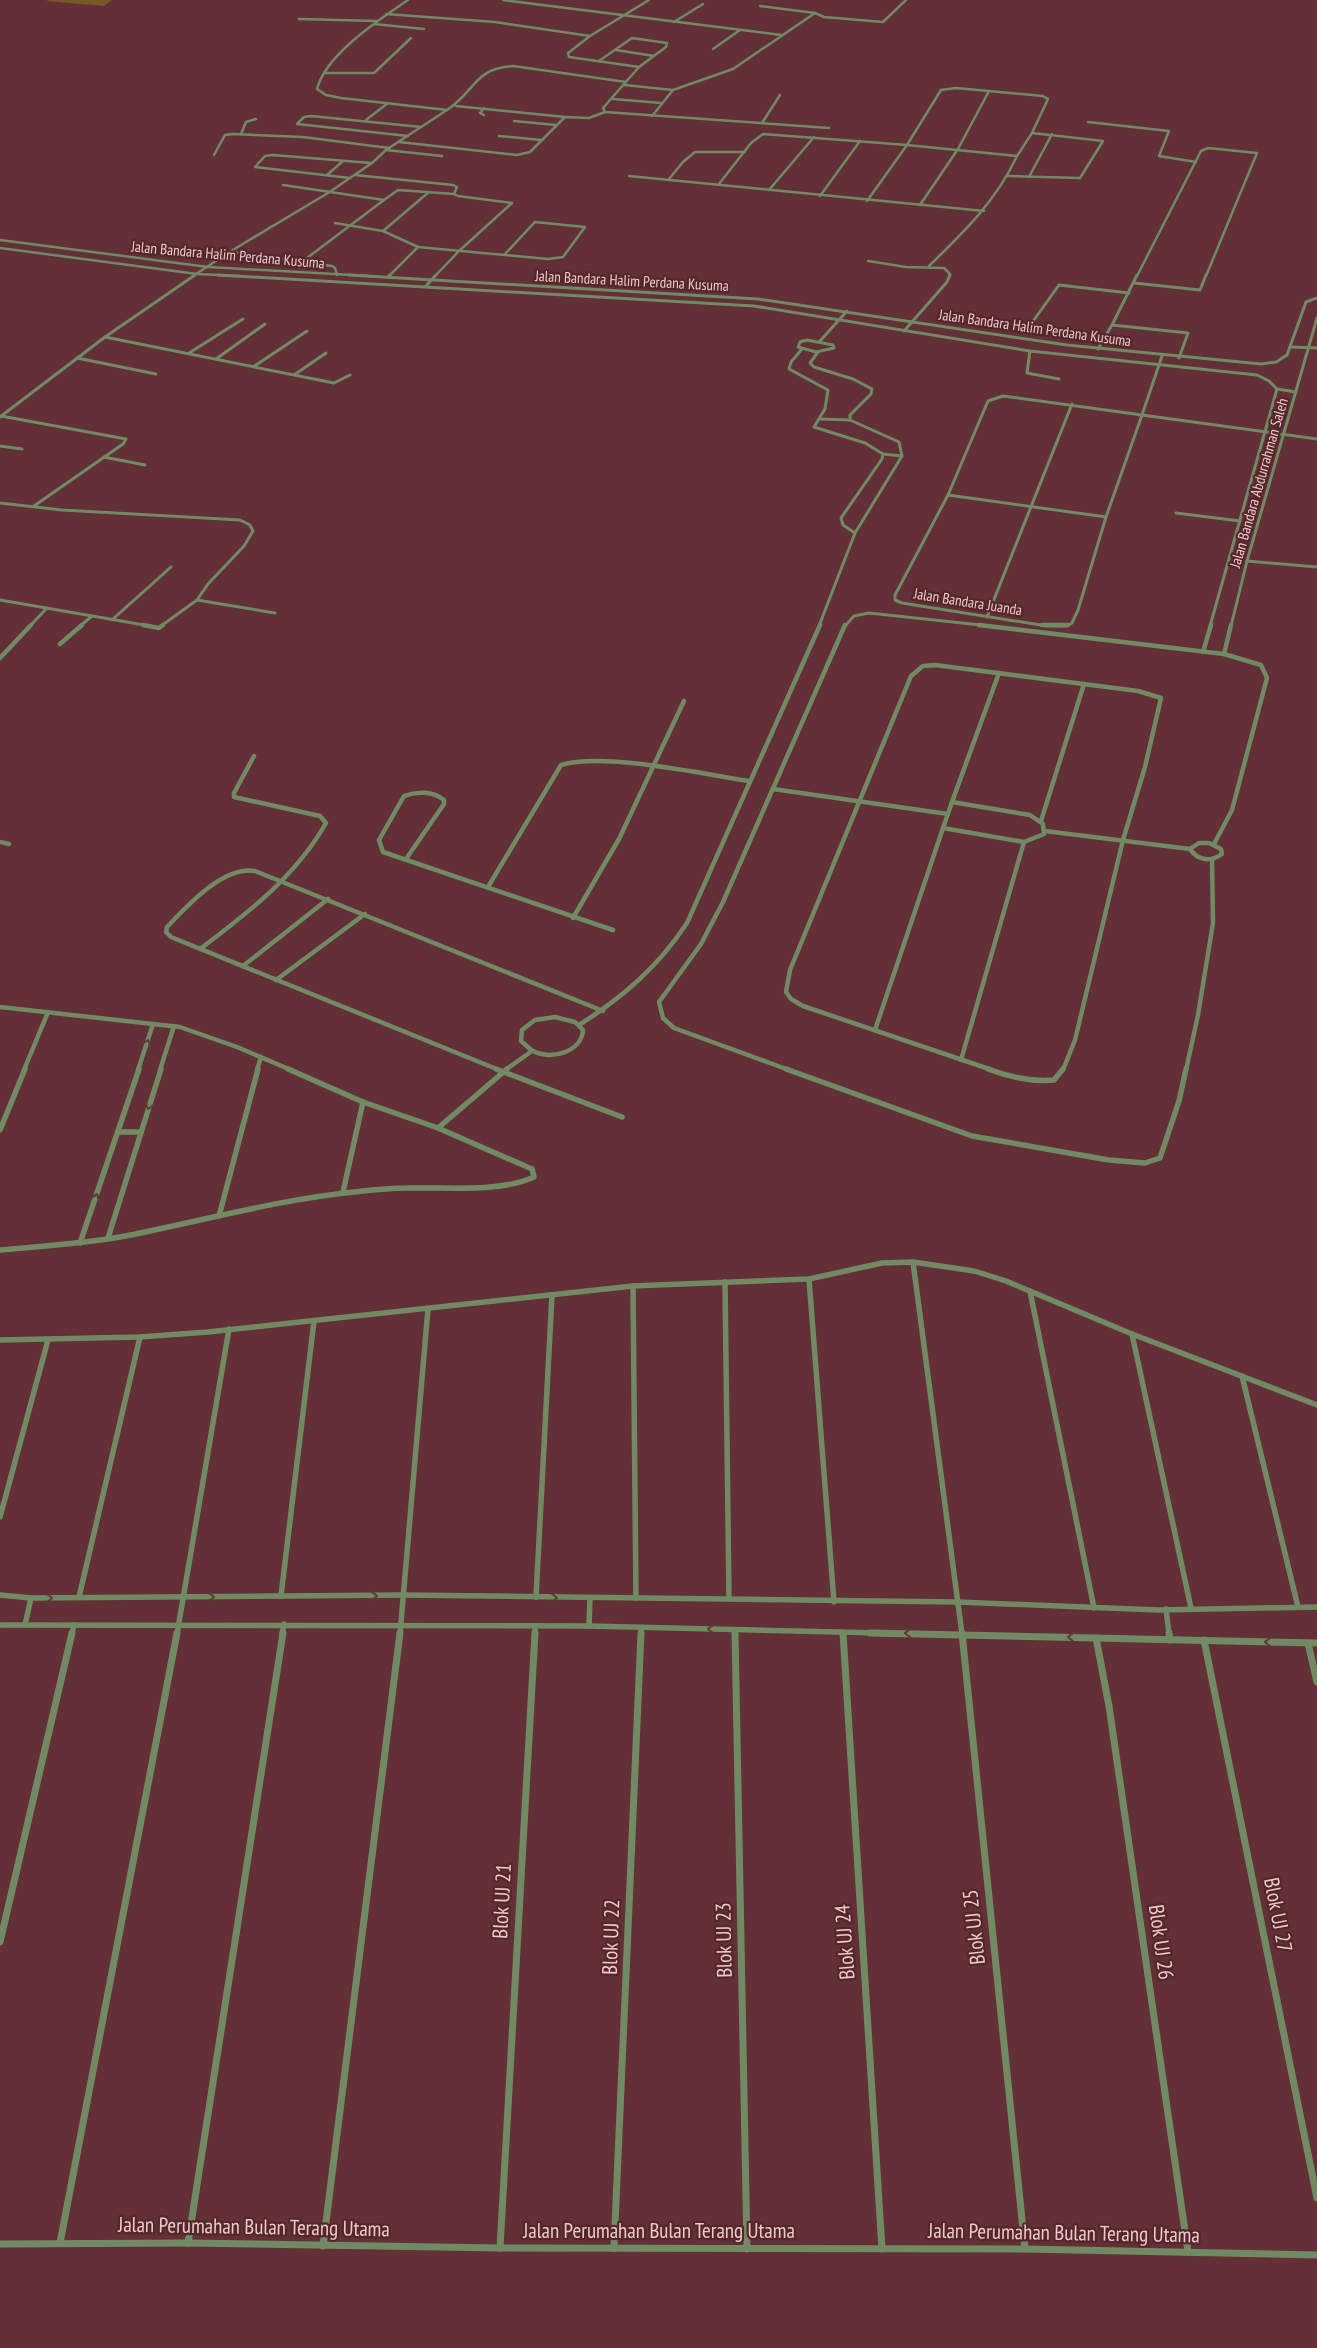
<svg xmlns="http://www.w3.org/2000/svg" width="1317" height="2348" viewBox="0 0 1317 2348" font-family="'PT Sans Narrow',sans-serif">
  <style>
    .green { fill: #7a5826 }
    .lines { fill: none; stroke-linecap: round; stroke-linejoin: round }
    .street-far4 { stroke: #728a64; stroke-width: 2.5 }
    .street-far3 { stroke: #728a64; stroke-width: 3 }
    .street-far2 { stroke: #728a64; stroke-width: 4.5 }
    .street-far1 { stroke: #728a64; stroke-width: 5.5 }
    .street { stroke: #728a64; stroke-width: 7 }
    .oneway { stroke: #5c3a36 }
    .labels { text-anchor: middle; stroke-width: 4.5; stroke-linejoin: round; paint-order: stroke }
    .far-street-label { font-size: 15px; fill: #eacacc; stroke: #56262b }
    .near-street-label { font-size: 21px; fill: #eacacc; stroke: #56262b }
  </style>
  <rect width="100%" height="100%" fill="#623036"/>
  <polygon class="green" points="49,0 112,0 104,6 46,1"/>
  <g class="lines">
    <g class="street-far4">
      <polyline points="503,0 781,35"/>
      <polyline points="649,0 590,36 568,53 569,57 639,67 603,108 605,112 829,128"/>
      <polyline points="760,6 815,13"/>
      <polyline points="386,14 495,22 590,36"/>
      <polyline points="299,19 377,21"/>
      <polyline points="674,22 703,4"/>
      <polyline points="374,24 424,29"/>
      <polyline points="713,49 740,30"/>
      <polyline points="616,50 654,56"/>
      <polyline points="599,61 632,38 667,43 666,47 639,67"/>
      <polyline points="325,73 374,73 411,38"/>
      <polyline points="624,85 673,90"/>
      <polygon points="956,88 1043,96 1048,99 1032,133 1017,156 907,145 941,90"/>
      <polyline points="613,99 661,103"/>
      <polyline points="456,106 565,117"/>
      <polyline points="484,108 480,113 484,115"/>
      <path d="M447,110C475,92 474,68 513,66L626,82"/>
      <polyline points="652,116 673,90 733,69 815,13 824,17 883,22 906,0"/>
      <polyline points="366,120 388,103"/>
      <polyline points="514,121 556,125"/>
      <polyline points="1088,122 1169,131 1159,156 1196,162"/>
      <polyline points="762,123 780,95"/>
      <polyline points="241,134 246,122 256,119"/>
      <polyline points="408,136 297,124 304,117 311,116 421,127"/>
      <polyline points="499,136 541,140"/>
      <polyline points="399,142 517,155 530,152 565,117 589,118 605,112"/>
      <polyline points="386,150 442,156"/>
      <polyline points="214,155 225,135 233,134 303,137 389,148"/>
      <polyline points="327,175 343,161"/>
      <polyline points="355,175 453,185 457,187 454,194 458,196 512,203"/>
      <polyline points="629,176 984,211"/>
      <polyline points="1008,176 1080,178 1103,141 1032,133"/>
      <polyline points="1029,177 1052,134"/>
      <polyline points="350,178 255,167 265,156 273,155 371,163"/>
      <polyline points="669,179 683,162 695,152 745,152"/>
      <polyline points="719,184 751,143 763,134 907,145"/>
      <polyline points="283,185 384,200 303,261"/>
      <polyline points="769,190 814,137"/>
      <polyline points="820,196 860,141"/>
      <polyline points="384,200 398,190 454,194"/>
      <polyline points="867,201 907,145"/>
      <polyline points="920,205 958,149 989,91"/>
      <polyline points="335,223 383,231 418,247 389,276"/>
      <polyline points="383,231 429,192"/>
      <polyline points="0,240 208,267 370,276"/>
      <polyline points="418,247 548,259 563,257 585,227 535,222 505,254"/>
      <polyline points="0,248 197,274 239,276"/>
      <polyline points="232,252 332,266 335,268 337,275"/>
      <polyline points="868,261 906,267 944,268 950,274 949,276"/>
      <path d="M929,266C963,233 997,200 1017,156"/>
      <path d="M193,276L231,251L328,193L372,163L386,150L447,110L341,98L326,95L317,89C326,54 379,20 408,0"/>
      <polyline points="435,276 459,251 512,203"/>
      <polyline points="1137,276 1201,151 1208,148 1257,153 1206,276"/>
    </g>
    <g class="street-far3">
      <polyline points="218,275 754,306 1030,351 1257,375 1269,381 1277,389 1210,626"/>
      <polyline points="349,275 758,299 1067,345 1261,364 1276,362 1287,355 1306,302 1317,298"/>
      <polyline points="388,277 390,275"/>
      <polyline points="1134,283 1200,290 1206,275"/>
      <polyline points="426,286 436,275"/>
      <polyline points="1031,324 1059,285 1129,293"/>
      <polyline points="1112,325 1137,275"/>
      <polyline points="904,331 947,282 950,275"/>
      <polyline points="105,337 334,383 350,375"/>
      <polygon points="807,340 833,345 834,348 816,352 798,347 800,342"/>
      <polyline points="820,341 847,311"/>
      <polyline points="1291,347 1317,348"/>
      <polyline points="802,349 791,362 789,369 828,390 825,409 814,427 865,443 883,454 902,456"/>
      <polyline points="1098,349 1112,325 1188,333 1179,358"/>
      <polyline points="1030,351 1027,373 1059,379"/>
      <polyline points="818,352 810,363 814,367 853,379 872,389 871,394 850,415 850,420 899,442 902,456 855,533 819,626"/>
      <polyline points="189,353 243,319"/>
      <polyline points="77,358 156,374"/>
      <polyline points="216,359 265,324"/>
      <polyline points="253,367 307,331"/>
      <polyline points="294,375 326,353"/>
      <polyline points="1277,389 1296,392"/>
      <polygon points="1003,396 1142,415 1106,517 1078,610 1072,623 1067,626 1047,626 902,603 895,600 895,595 948,495 988,401"/>
      <polyline points="1142,415 1317,439"/>
      <polyline points="1142,415 1162,356"/>
      <polyline points="1,416 126,439 123,444 34,506"/>
      <polyline points="0,417 105,337 195,275"/>
      <polyline points="821,419 850,420"/>
      <polyline points="0,446 22,449"/>
      <polyline points="104,457 145,465"/>
      <polyline points="948,495 1106,517"/>
      <polyline points="0,503 62,510 240,520 250,525 253,531 244,546 208,584 197,600 161,626"/>
      <polyline points="1176,513 1240,521"/>
      <polyline points="855,533 843,525 841,518 882,459 883,454"/>
      <polyline points="1247,561 1317,567"/>
      <polyline points="0,600 150,626"/>
      <polyline points="197,600 275,613"/>
      <polyline points="987,617 1072,404"/>
      <polyline points="113,619 171,567"/>
      <polyline points="30,626 46,609"/>
      <polyline points="80,626 91,617"/>
      <polyline points="845,626 854,616 869,613 990,626"/>
      <polyline points="1231,626 1247,561 1317,318"/>
    </g>
    <g class="street-far2">
      <polyline points="143,625 159,628 163,625"/>
      <polyline points="979,625 1224,654 1261,665 1267,678 1232,810 1214,844"/>
      <polyline points="1042,625 1068,625"/>
      <polyline points="60,644 82,625"/>
      <polyline points="1203,652 1211,625"/>
      <polyline points="1224,654 1231,625"/>
      <polyline points="0,658 31,625"/>
      <polyline points="773,789 948,814"/>
      <polygon points="952,802 1030,815 1043,824 1044,834 1024,842 943,828"/>
      <polyline points="952,802 999,673"/>
      <polyline points="1041,821 1084,684"/>
      <polyline points="1045,831 1190,849"/>
      <polyline points="0,842 9,844"/>
      <path d="M1199,843H1209L1221,849L1222,854C1211,862 1198,861 1190,849Z"/>
      <path d="M406,859L444,804V800C433,791 417,791 404,796L379,840L383,852L613,930"/>
      <path d="M488,887L561,765C603,752 703,774 749,781"/>
      <polyline points="573,918 619,839 684,701"/>
      <path d="M200,949C248,913 296,876 326,823L320,816L234,797V793L254,756"/>
      <polyline points="243,966 328,899"/>
      <polyline points="276,980 365,914"/>
      <polyline points="0,1007 180,1027 237,1047 291,1070"/>
      <path d="M555,1017L575,1022L583,1030C582,1051 552,1061 533,1051C529,1049 525,1044 521,1041L522,1030L535,1020Z"/>
      <path d="M579,1025C623,997 658,967 687,923L820,625"/>
      <polyline points="875,1030 943,828"/>
      <polyline points="961,1060 1024,842"/>
      <polyline points="24,1070 48,1012"/>
      <polyline points="138,1070 153,1024"/>
      <polyline points="160,1070 174,1026"/>
      <polyline points="257,1070 261,1057"/>
      <path d="M499,1070L171,937L166,932L167,927C187,906 223,866 255,871L603,1011"/>
      <polyline points="505,1070 532,1051"/>
      <polyline points="789,1070 674,1028 663,1018 659,1002 701,944 723,902 845,625"/>
      <polyline points="992,1070 803,1006 791,999 786,992 790,970 911,676 923,666 935,665 1138,691 1161,698 1145,767 1123,840 1075,1040 1063,1070"/>
      <polyline points="1186,1070 1198,1015 1213,923 1212,859"/>
    </g>
    <g class="street-far1">
      <polyline points="288,1069 363,1102 438,1128 507,1069"/>
      <polyline points="496,1069 622,1117"/>
      <polyline points="786,1069 972,1136 1109,1160 1145,1163 1160,1158 1179,1101 1186,1069"/>
      <path d="M988,1069C1009,1077 1031,1082 1054,1080L1063,1069"/>
      <polyline points="0,1130 25,1069"/>
      <polyline points="119,1132 141,1132"/>
      <polyline points="343,1192 363,1102"/>
      <polyline points="219,1216 258,1069"/>
      <polyline points="108,1238 161,1069"/>
      <polyline points="80,1243 139,1069"/>
      <path d="M0,1250C40,1246 80,1244 120,1237C198,1222 275,1200 354,1192C372,1190 389,1188 407,1188C445,1187 499,1193 534,1177L532,1169L438,1128"/>
      <polyline points="913,1262 962,1634"/>
      <polyline points="809,1279 834,1602"/>
      <polyline points="725,1282 729,1599"/>
      <polyline points="633,1286 636,1598"/>
      <polyline points="1030,1291 1094,1608"/>
      <polyline points="1132,1334 1191,1608"/>
      <polyline points="0,1340 140,1337 208,1332 633,1286 809,1279 882,1263 913,1262 974,1271 1006,1281 1132,1334 1317,1405"/>
      <polyline points="1242,1376 1298,1607"/>
      <polyline points="0,1517 48,1340"/>
      <polyline points="0,1595 31,1598 403,1595 958,1602 1158,1610 1317,1607"/>
      <polyline points="281,1596 314,1321"/>
      <polyline points="79,1597 140,1337"/>
      <polyline points="536,1597 552,1295"/>
      <polyline points="1166,1609 1169,1634"/>
      <polyline points="0,1625 589,1626 923,1634"/>
      <polyline points="25,1625 31,1598"/>
      <polyline points="589,1626 590,1598"/>
      <polyline points="735,1630 735,1634"/>
      <polyline points="72,1634 74,1625"/>
      <polyline points="177,1634 229,1329"/>
      <polyline points="282,1634 284,1624"/>
      <polyline points="400,1634 428,1309"/>
      <polyline points="535,1634 535,1626"/>
      <polyline points="641,1634 641,1628"/>
    </g>
    <g class="street">
      <polyline points="735,1633 747,2249"/>
      <polyline points="843,1633 882,2249"/>
      <polyline points="870,1633 1317,1643"/>
      <polyline points="962,1633 1025,2249"/>
      <polyline points="1169,1633 1170,1640"/>
      <polyline points="1096,1638 1109,1706 1188,2252"/>
      <polyline points="1204,1640 1317,2198"/>
      <polyline points="1308,1643 1317,1682"/>
      <polyline points="0,1942 72,1633"/>
      <polyline points="60,2243 177,1633"/>
      <polyline points="188,2243 283,1633"/>
      <polyline points="0,2244 188,2243 500,2248 1025,2249 1317,2255"/>
      <polyline points="323,2246 400,1633"/>
      <polyline points="500,2248 535,1633"/>
      <polyline points="614,2248 641,1633"/>
    </g>
  </g>
  <defs><path id="oneway-chevron" d="M-2-3.5L2.5 0L-2 3.5" fill="none" stroke-width="1.6" stroke-linecap="round" stroke-linejoin="round" transform="scale(1.25)"/></defs>
  <g class="oneway">
    <use href="#oneway-chevron" transform="translate(147 1043) rotate(-72)"/>
    <use href="#oneway-chevron" transform="translate(149 1106) rotate(107)"/>
    <use href="#oneway-chevron" transform="translate(96 1197) rotate(-70)"/>
    <use href="#oneway-chevron" transform="translate(374 1596)"/>
    <use href="#oneway-chevron" transform="translate(211 1597) rotate(-1)"/>
    <use href="#oneway-chevron" transform="translate(49 1598) rotate(-1)"/>
    <use href="#oneway-chevron" transform="translate(554 1598) rotate(1)"/>
    <use href="#oneway-chevron" transform="translate(711 1629) rotate(-179)"/>
    <use href="#oneway-chevron" transform="translate(908 1633) rotate(-179)"/>
    <use href="#oneway-chevron" transform="translate(1071 1637) rotate(-179)"/>
    <use href="#oneway-chevron" transform="translate(1268 1642) rotate(-179)"/>
  </g>
  <g class="labels">
    <g class="far-street-label">
      <text transform="translate(228 255) rotate(5)" y="5">Jalan Bandara Halim Perdana Kusuma</text>
      <text transform="translate(632 281) rotate(3)" y="5">Jalan Bandara Halim Perdana Kusuma</text>
      <text transform="translate(1035 328) rotate(8)" y="5">Jalan Bandara Halim Perdana Kusuma</text>
      <text transform="translate(1259 483) rotate(-74)" y="5">Jalan Bandara Abdurrahman Saleh</text>
      <text transform="translate(968 602) rotate(9)" y="5">Jalan Bandara Juanda</text>
    </g>
    <g class="near-street-label">
      <text transform="translate(502 1901) rotate(-87)" y="7">Blok UJ 21</text>
      <text transform="translate(1278 1915) rotate(79)" y="7">Blok UJ 27</text>
      <text transform="translate(974 1927) rotate(-96)" y="7">Blok UJ 25</text>
      <text transform="translate(611 1937) rotate(-88)" y="7">Blok UJ 22</text>
      <text transform="translate(724 1940) rotate(-91)" y="7">Blok UJ 23</text>
      <text transform="translate(845 1942) rotate(-94)" y="7">Blok UJ 24</text>
      <text transform="translate(1161 1942) rotate(82)" y="7">Blok UJ 26</text>
      <text transform="translate(254 2227) rotate(1)" y="7">Jalan Perumahan Bulan Terang Utama</text>
      <text x="659" y="2238">Jalan Perumahan Bulan Terang Utama</text>
      <text transform="translate(1064 2233) rotate(1)" y="7">Jalan Perumahan Bulan Terang Utama</text>
    </g>
  </g>
</svg>
